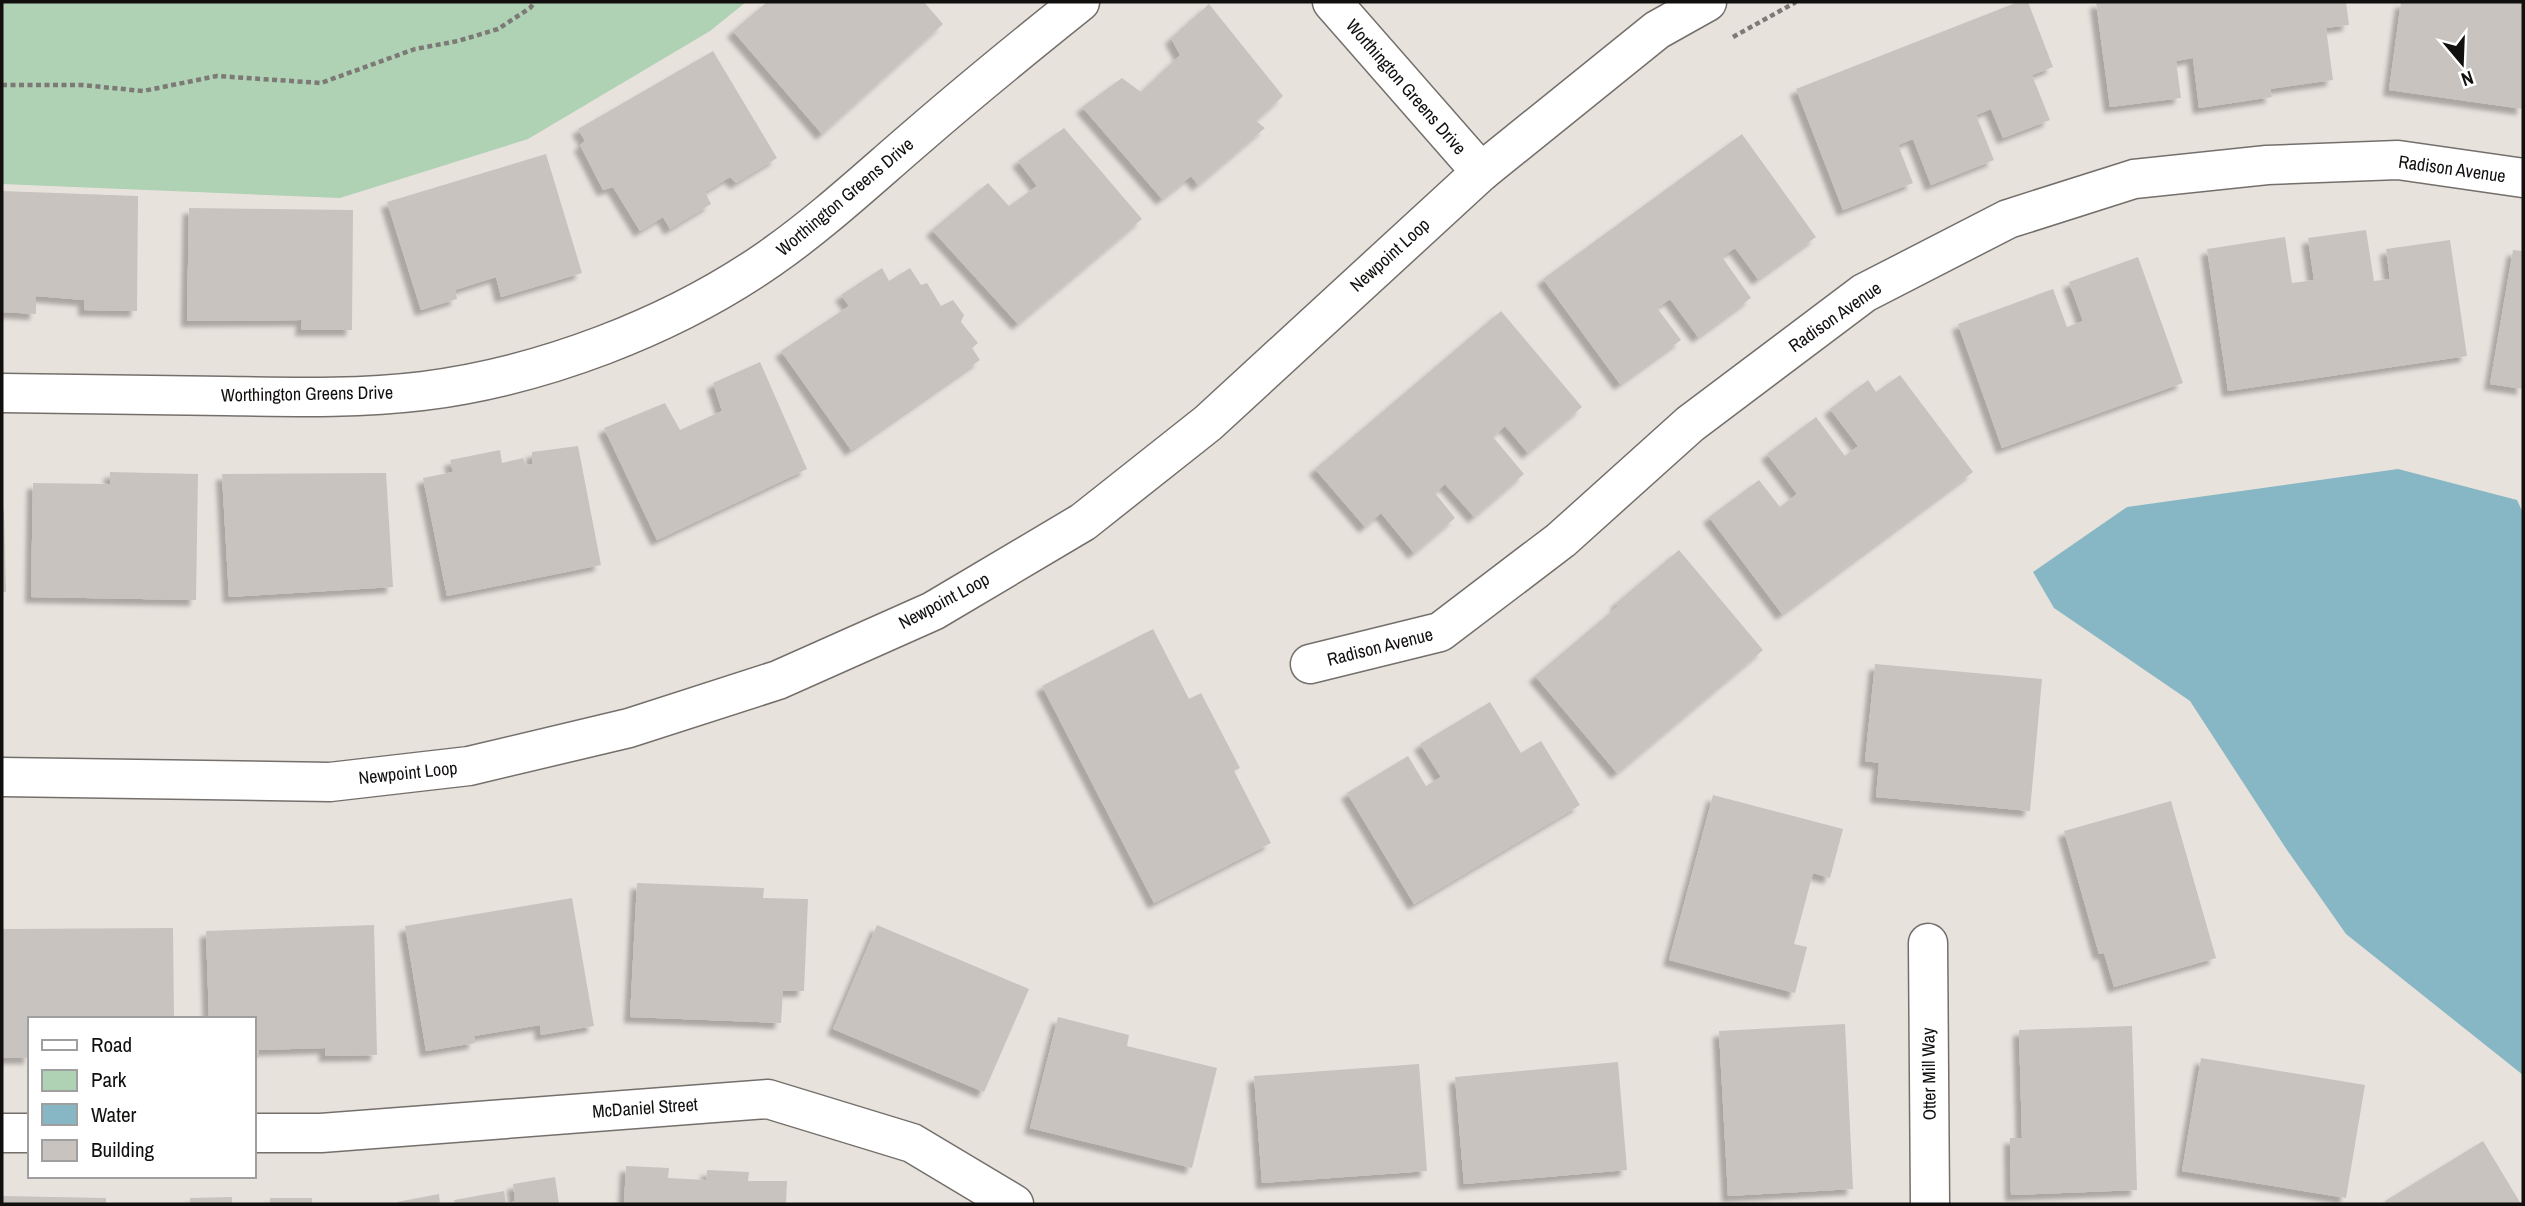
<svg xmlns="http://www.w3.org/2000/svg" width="2525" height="1206" viewBox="0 0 2525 1206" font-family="'Archivo Narrow',sans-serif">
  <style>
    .green { fill: #afd1b4 }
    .water { fill: #87b7c4 }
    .building { fill: #c8c3be; filter: url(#shadow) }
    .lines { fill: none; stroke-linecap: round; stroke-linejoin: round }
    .minor-casing { stroke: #756f6b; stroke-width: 41 }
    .path { stroke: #7d7976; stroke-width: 4.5; stroke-dasharray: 5 3.5; stroke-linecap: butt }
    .minor { stroke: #fff; stroke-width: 38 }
    .labels { text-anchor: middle; stroke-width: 5; stroke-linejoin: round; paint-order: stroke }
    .street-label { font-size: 18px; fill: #12100f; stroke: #fff }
  </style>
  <defs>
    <filter id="shadow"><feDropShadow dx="-6" dy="6" stdDeviation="2" flood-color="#0004"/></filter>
  </defs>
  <rect width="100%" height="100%" fill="#e8e2dd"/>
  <polygon class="green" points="2,2 746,2 710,31 528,139 340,198 2,184"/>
  <polygon class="water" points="2398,469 2517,500 2523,513 2523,1075 2346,934 2285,847 2190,701 2054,608 2033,572 2127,507"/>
  <g class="building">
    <polygon points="767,2 924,2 943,24 822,134 733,31"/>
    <polygon points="2018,2 2028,2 2053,67 2032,75 2050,120 2003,138 1991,109 1976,115 1994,160 1931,185 1913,139 1898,145 1913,183 1843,210 1796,89"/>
    <polygon points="2096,2 2346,2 2349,25 2326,28 2333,80 2270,89 2272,97 2199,108 2193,58 2176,61 2181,98 2110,107"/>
    <polygon points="2401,2 2523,2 2523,109 2389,90"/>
    <polygon points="1209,4 1283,96 1256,121 1265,128 1198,185 1191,176 1162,199 1082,107 1122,78 1141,92 1180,55 1171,38"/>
    <polygon points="713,51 777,158 736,183 730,177 705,192 711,204 670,229 663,217 640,231 613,187 603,190 580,145 585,141 578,129"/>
    <polygon points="1064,128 1142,219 1018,324 932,230 988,183 1009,206 1037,186 1018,161"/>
    <polygon points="1742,134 1816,237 1758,279 1735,248 1722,257 1751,298 1698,337 1670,299 1657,308 1681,340 1620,384 1543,279"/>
    <polygon points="546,154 582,273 501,297 496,277 455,290 457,299 421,310 387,202"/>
    <polygon points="2,191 138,196 137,311 84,310 84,300 36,296 36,314 2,312"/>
    <polygon points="189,208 353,210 352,330 301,330 302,320 187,321"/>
    <polygon points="2366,230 2374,281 2390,279 2386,249 2450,240 2467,356 2228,391 2207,249 2285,237 2292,283 2314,280 2308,238"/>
    <polygon points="2513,250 2523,251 2523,389 2490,384"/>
    <polygon points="2138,257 2183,383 2002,448 1958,324 2053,289 2067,327 2083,321 2069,282"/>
    <polygon points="882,268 889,281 910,268 921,285 927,283 941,306 953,300 964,315 961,322 978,343 972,348 980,360 851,450 781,351 849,306 841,295"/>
    <polygon points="1501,311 1582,407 1528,453 1505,426 1493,437 1524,474 1474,517 1445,484 1435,493 1455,518 1414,553 1381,513 1365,527 1315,469"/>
    <polygon points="760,362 807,469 657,540 604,428 665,403 680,430 722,411 713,383"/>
    <polygon points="1900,375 1973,472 1782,614 1709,517 1759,480 1780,507 1797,494 1767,454 1816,417 1845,456 1858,446 1830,409 1868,380 1876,392"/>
    <polygon points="578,446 601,565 447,596 423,478 453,472 450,460 500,450 502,463 523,458 526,465 532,464 532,452"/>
    <polygon points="110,472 198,474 196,600 31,597 33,483 110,484"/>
    <polygon points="386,473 393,587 229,597 222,474"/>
    <polygon points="2,511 4,511 6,592 2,592"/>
    <polygon points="1679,550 1763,650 1617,773 1535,676 1618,606 1616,603"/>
    <polygon points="1153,629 1189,699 1201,693 1240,768 1234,771 1271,843 1154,903 1042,686"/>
    <polygon points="1875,664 2042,679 2030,811 1876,797 1879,763 1865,761"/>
    <polygon points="1490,702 1521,753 1541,741 1580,805 1414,904 1347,793 1408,756 1426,786 1441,777 1420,744"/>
    <polygon points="1713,795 1843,829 1830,878 1813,873 1794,944 1807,947 1795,993 1669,960"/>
    <polygon points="2171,801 2216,958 2114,987 2104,953 2099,954 2064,831"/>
    <polygon points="637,883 764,888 763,898 808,899 804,991 783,991 781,1023 630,1017"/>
    <polygon points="572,898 594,1026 541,1035 540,1025 474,1036 475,1043 426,1051 405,926"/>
    <polygon points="374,925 377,1055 325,1056 325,1048 259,1050 259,1057 254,1057 254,1019 209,1019 206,931"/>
    <polygon points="877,925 1029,989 984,1092 833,1029"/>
    <polygon points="173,928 174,1019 30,1019 30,1058 3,1058 3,929"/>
    <polygon points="1058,1017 1129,1035 1127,1046 1217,1068 1192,1168 1030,1128"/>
    <polygon points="1845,1024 1853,1189 1728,1196 1719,1031"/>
    <polygon points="2132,1026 2137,1190 2011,1195 2010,1138 2022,1138 2019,1030"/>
    <polygon points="2201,1058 2365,1085 2346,1198 2182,1171"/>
    <polygon points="1618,1062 1627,1170 1464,1184 1455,1077"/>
    <polygon points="1419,1064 1427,1171 1262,1183 1254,1076"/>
    <polygon points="2483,1141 2521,1204 2387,1204 2385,1201"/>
    <polygon points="626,1166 669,1168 668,1178 706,1180 707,1170 749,1172 748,1181 787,1181 786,1204 624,1204"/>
    <polygon points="555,1177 559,1204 507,1204 515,1201 513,1184"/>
    <polygon points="504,1191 506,1204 455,1204 454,1200"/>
    <polygon points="439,1194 440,1204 398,1204 397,1202"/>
    <polygon points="2,1196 106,1198 106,1204 2,1204"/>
    <polygon points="232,1197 232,1204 190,1204 190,1198"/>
    <rect x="270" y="1198" width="42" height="6"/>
  </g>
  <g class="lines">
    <g class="minor-casing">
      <g id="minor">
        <polyline points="1332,2 1481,172"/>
        <path d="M2,393C76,394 150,395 225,396C291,397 357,399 423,391C542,376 671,327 769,259C822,222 869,178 918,136C971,90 1025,46 1080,2"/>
        <polyline points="1310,664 1440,632 1561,540 1690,424 1864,293 2008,219 2134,179 2267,165 2398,160 2523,178"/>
        <polyline points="2,777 330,782 469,766 629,728 778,680 933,611 1083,522 1208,423 1481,172 1657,30 1707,2"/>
        <polyline points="1928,943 1930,1204"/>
        <polyline points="2,1133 30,1133"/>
        <polyline points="254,1133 321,1133 768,1099 912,1143 1014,1204"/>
      </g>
    </g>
    <g class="path">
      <polyline points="1733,37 1796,2"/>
      <polyline points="2,85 82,85 143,91 217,76 321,83 415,49 458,41 498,29 530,8 535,2"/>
    </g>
    <use href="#minor" class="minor"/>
  </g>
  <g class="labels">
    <g class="street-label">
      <text transform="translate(1406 87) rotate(49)" y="6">Worthington Greens Drive</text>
      <text transform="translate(2452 169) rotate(8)" y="6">Radison Avenue</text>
      <text transform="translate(845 197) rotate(-40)" y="6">Worthington Greens Drive</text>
      <text transform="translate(1390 255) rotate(-42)" y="6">Newpoint Loop</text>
      <text transform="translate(1835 317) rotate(-35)" y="6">Radison Avenue</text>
      <text transform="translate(307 394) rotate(-1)" y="6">Worthington Greens Drive</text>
      <text transform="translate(944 601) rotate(-28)" y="6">Newpoint Loop</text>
      <text transform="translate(1380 647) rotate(-14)" y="6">Radison Avenue</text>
      <text transform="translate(408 773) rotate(-6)" y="6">Newpoint Loop</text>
      <text transform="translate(1929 1074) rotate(-91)" y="6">Otter Mill Way</text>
      <text transform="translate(645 1108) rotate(-4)" y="6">McDaniel Street</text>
    </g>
  </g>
  <rect width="2525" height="1206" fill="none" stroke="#12100f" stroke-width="7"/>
  <rect x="28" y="1017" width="228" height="161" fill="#ffffff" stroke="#a09f9f" stroke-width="2"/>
  <rect x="42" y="1040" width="35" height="10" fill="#ffffff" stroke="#a09f9f" stroke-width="2"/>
  <text x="91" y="1052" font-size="21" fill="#12100f">Road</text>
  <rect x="42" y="1070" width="35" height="21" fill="#afd1b4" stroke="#a09f9f" stroke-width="2"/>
  <text x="91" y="1087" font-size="21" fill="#12100f">Park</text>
  <rect x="42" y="1104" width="35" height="21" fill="#87b7c4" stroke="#a09f9f" stroke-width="2"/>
  <text x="91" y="1122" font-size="21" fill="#12100f">Water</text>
  <rect x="42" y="1140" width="35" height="21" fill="#c8c3be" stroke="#a09f9f" stroke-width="2"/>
  <text x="91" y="1157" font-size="21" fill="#12100f">Building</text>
  <g transform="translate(2462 63) rotate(161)" stroke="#ffffff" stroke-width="5" paint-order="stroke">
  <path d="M0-5L12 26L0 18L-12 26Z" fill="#12100f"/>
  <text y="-10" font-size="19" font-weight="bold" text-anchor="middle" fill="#12100f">N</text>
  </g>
</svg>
